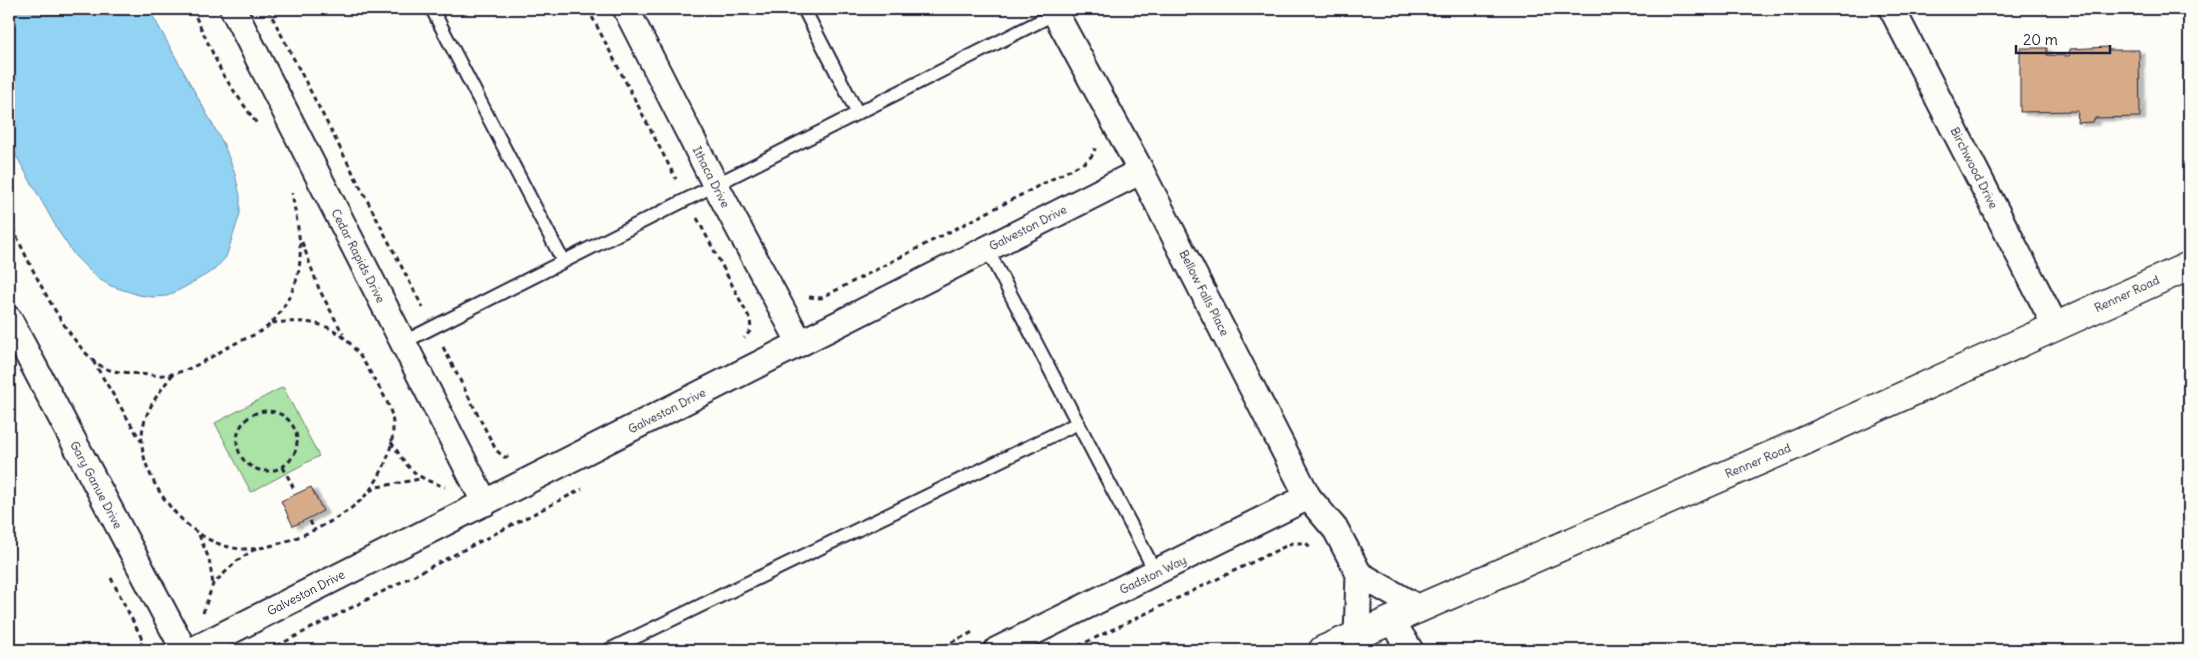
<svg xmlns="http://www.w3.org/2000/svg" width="2198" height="659" viewBox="0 0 2198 659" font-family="Delius,sans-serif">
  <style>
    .green { fill: #abe2a5; stroke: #668270 }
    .water { fill: #92d3f4; stroke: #658caa }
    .building { fill: #d7ab88; stroke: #22223b; filter: url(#shadow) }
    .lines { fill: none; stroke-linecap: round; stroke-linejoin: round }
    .service-casing { stroke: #22223b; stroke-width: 16 }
    .minor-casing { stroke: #22223b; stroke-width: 29 }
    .secondary-casing { stroke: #22223b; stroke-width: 31 }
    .path { stroke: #22223b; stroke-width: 3; stroke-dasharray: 5 4; stroke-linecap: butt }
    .service { stroke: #fdfcf7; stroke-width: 12 }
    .minor { stroke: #fdfcf7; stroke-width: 25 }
    .secondary { stroke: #fdfcf7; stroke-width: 28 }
    .labels { text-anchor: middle; stroke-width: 4; stroke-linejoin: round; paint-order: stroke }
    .street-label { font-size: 12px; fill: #22223b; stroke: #fdfcf7 }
  </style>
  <defs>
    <filter id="shadow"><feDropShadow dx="5.5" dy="3" stdDeviation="1" flood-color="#0004"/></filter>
  </defs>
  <rect width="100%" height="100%" fill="#fdfcf7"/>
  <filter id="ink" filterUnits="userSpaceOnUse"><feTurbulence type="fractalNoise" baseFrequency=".02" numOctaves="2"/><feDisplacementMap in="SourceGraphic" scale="10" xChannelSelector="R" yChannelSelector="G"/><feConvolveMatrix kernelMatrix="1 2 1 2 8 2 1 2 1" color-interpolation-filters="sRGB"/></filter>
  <g filter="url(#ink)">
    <polygon class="green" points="283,387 319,456 251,492 215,423"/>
    <polygon class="water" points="9,9 149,9 224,145 235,174 240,196 240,214 226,257 214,270 185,287 167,296 153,297 139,295 111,286 97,278 75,256 59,232 9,143"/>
    <g class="building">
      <polygon points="2108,47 2108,50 2139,50 2140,117 2095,118 2093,122 2077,123 2078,111 2020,112 2020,48 2047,48 2047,55 2069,56 2070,49"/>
      <polygon points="311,487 323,511 293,526 281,501"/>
    </g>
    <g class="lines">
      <g class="service-casing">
        <g id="service">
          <polyline points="432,9 563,261"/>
          <polyline points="804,9 857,112"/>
          <polyline points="987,249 1156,573"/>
          <polyline points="402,343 1056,13"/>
          <polyline points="609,650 1078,423"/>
        </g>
      </g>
      <g class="minor-casing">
        <g id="minor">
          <polyline points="233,9 485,503"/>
          <polyline points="626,9 715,184 800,343"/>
          <polyline points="1053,9 1141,171 1308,497 1336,530 1359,574 1357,635"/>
          <polyline points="1892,9 2056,327"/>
          <polyline points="9,319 184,650"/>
          <polyline points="1359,574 1420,609"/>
          <polyline points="1391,620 1410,650"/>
          <polyline points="193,650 1141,171"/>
          <polyline points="997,650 1308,497"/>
        </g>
      </g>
      <g class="secondary-casing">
        <polyline id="secondary" points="1323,650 1793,446 2189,266"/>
      </g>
      <g class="path">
        <polyline points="192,9 223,75 257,124"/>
        <polyline points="268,9 423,308"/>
        <polyline points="588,9 676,179"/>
        <polyline points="697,218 750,319 751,330 744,338"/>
        <path d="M9,220C26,257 69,351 105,368C112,372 122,372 131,373C146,375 161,377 176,373C196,368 215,354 234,344C244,339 258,334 267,327C278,318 287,302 293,289C307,258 297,225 292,193"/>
        <polyline points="302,242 319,289 343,334"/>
        <polyline points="809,297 821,298 1087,161 1094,153 1095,148"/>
        <polyline points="443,347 496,450 504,457 509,457"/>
        <polyline points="93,361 141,441"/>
        <path d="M173,374C143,412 130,437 155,484C173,516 203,546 242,549C277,551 337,523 362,499C380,481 394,450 393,424C392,405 379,388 370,372C344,327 324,318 271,323"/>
        <circle cx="267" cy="441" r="30"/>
        <path d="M391,442C410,470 412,476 445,487"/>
        <polyline points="283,467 295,491"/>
        <polyline points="370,491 377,487 420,479"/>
        <polyline points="310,521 314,529"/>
        <polyline points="199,535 209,559 213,584"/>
        <polyline points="111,578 142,639 141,645"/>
        <polyline points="203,613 213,584 237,561 255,549"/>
        <polyline points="136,650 141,645 149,646"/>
        <polyline points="269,650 582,489"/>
        <polyline points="935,650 975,631"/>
        <polyline points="1070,650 1292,543 1306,543 1310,547"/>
      </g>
      <use href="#service" class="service"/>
      <use href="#minor" class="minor"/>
      <use href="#secondary" class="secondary"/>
    </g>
  </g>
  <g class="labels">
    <g class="street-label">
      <text transform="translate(1974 168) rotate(63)" y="4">Birchwood Drive</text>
      <text transform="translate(711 177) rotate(63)" y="4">Ithaca Drive</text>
      <text transform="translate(1028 228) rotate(-27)" y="4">Galveston Drive</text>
      <text transform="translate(358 256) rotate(63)" y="4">Cedar Rapids Drive</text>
      <text transform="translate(1204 293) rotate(63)" y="4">Bellow Falls Place</text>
      <text transform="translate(2127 294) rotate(-25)" y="4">Renner Road</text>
      <text transform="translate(667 411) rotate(-27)" y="4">Galveston Drive</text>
      <text transform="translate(1758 461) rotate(-23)" y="4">Renner Road</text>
      <text transform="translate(96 485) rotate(62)" y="4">Gary Ganue Drive</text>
      <text transform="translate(1153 575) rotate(-26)" y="4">Gadston Way</text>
      <text transform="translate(306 593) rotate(-27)" y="4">Galveston Drive</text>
    </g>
  </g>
  <rect width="2198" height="659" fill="none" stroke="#fdfcf7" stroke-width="30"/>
  <rect x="15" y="15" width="2168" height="629" fill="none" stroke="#22223b" stroke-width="2" filter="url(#ink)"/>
  <path d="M2016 45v8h94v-8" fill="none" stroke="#22223b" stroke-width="2.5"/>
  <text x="2023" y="45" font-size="15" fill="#22223b" stroke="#fdfcf7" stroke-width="4" paint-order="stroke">20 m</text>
</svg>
